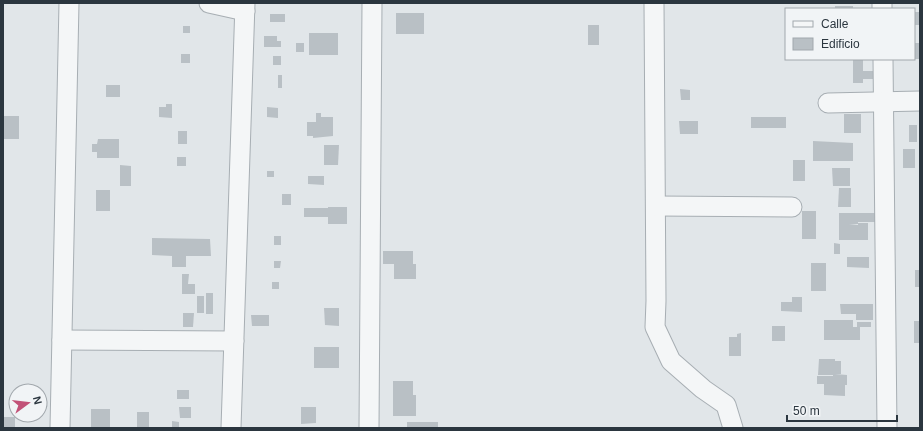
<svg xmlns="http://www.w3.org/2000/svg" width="923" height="431" viewBox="0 0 923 431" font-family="Arial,sans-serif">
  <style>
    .building { fill: #b9c0c5 }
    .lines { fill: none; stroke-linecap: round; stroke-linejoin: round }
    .minor-casing { stroke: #a7aeb3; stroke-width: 21 }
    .minor { stroke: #f4f6f7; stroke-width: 19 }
  </style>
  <rect width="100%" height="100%" fill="#e1e6e9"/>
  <g class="building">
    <rect x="835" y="6" width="18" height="3"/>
    <rect x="915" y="12" width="5" height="13"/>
    <rect x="396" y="13" width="28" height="21"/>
    <rect x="270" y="14" width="15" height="8"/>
    <rect x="588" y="25" width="11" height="20"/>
    <rect x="183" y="26" width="7" height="7"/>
    <rect x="309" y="33" width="29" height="22"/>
    <polygon points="264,36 277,36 277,41 281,41 281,47 264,47"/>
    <rect x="296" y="43" width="8" height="9"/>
    <rect x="914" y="43" width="6" height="16"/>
    <rect x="181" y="54" width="9" height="9"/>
    <rect x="273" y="56" width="8" height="9"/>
    <polygon points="853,59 863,59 863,71 875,71 875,79 863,79 863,83 853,83"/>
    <rect x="278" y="75" width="4" height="13"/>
    <rect x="106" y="85" width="14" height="12"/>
    <polygon points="680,89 690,90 690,100 681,100"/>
    <polygon points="166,104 172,104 172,118 159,117 159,107 166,107"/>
    <polygon points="267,107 278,108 278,118 267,117"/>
    <polygon points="316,113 321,113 321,117 333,117 333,136 313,138 313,136 307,136 307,122 316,122"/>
    <rect x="844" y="114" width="17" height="19"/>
    <rect x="3" y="116" width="16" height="23"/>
    <rect x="751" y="117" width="35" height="11"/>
    <polygon points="679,121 698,121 698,134 680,134"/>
    <rect x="909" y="125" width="8" height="17"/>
    <rect x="178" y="131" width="9" height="13"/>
    <polygon points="98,139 119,139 119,158 97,158 97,152 92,152 92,144 97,144"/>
    <polygon points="813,141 853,143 853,161 813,161"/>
    <polygon points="324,145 339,145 338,165 324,165"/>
    <rect x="903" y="149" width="12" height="19"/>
    <rect x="177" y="157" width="9" height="9"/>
    <rect x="793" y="160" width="12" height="21"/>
    <polygon points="120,165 131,166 131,186 120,186"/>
    <polygon points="832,168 850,168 850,186 833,186"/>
    <rect x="267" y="171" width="7" height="6"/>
    <polygon points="308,176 324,176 324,185 308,184"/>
    <polygon points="839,188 851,188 851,207 838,207"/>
    <rect x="96" y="190" width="14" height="21"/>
    <rect x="282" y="194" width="9" height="11"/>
    <polygon points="328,207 347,207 347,224 328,224 328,217 304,217 304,208 328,208"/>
    <rect x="802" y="211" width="14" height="28"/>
    <polygon points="839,213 879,213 879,222 858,222 858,224 849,224 858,225 858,223 868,223 868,240 839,240"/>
    <rect x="274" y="236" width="7" height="9"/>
    <polygon points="152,238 210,239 211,256 186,256 186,267 172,267 172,256 152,255"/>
    <polygon points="834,243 840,244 840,254 834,254"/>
    <polygon points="383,251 413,251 413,264 416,264 416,279 394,279 394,264 383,264"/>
    <polygon points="847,257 869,257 869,268 847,267"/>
    <polygon points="274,261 281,261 280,268 274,268"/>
    <rect x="811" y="263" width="15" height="28"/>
    <rect x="915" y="270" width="5" height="17"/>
    <polygon points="182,274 189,274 188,284 195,284 195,294 182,294"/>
    <rect x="272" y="282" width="7" height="7"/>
    <rect x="206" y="293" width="7" height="21"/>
    <rect x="197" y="296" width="7" height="17"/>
    <polygon points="792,297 802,297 802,312 781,311 781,302 792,302"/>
    <polygon points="840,304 873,304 873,320 856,320 856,314 841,314"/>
    <polygon points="324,308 339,308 339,326 325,325"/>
    <polygon points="183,313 194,313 193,327 183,327"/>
    <polygon points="251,315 269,315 269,326 252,326"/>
    <polygon points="824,320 853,320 853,327 857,327 857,322 871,322 871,327 860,327 860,340 824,340"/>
    <rect x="914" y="321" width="6" height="22"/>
    <rect x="772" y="326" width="13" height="15"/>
    <polygon points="741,333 741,356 729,356 729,337 737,337 737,334"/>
    <rect x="314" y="347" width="25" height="21"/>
    <polygon points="819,359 835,359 835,361 841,361 841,374 835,374 847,375 847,385 845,385 845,396 824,395 824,384 817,384 817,376 833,376 833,375 818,375"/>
    <polygon points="393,381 413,381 413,395 416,395 416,416 393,416"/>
    <rect x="177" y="390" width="12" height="9"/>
    <polygon points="179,407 191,407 191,418 180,418"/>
    <polygon points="301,407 316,407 316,423 301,424"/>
    <rect x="91" y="409" width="19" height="18"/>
    <rect x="137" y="412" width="12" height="16"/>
    <rect x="3" y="417" width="12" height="11"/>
    <polygon points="172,421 179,422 179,428 172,428"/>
    <rect x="407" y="422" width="31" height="6"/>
  </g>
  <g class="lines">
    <g class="minor-casing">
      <g id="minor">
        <polyline points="209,3 245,11"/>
        <polyline points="654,3 656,301 655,327 671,361 703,389 726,405 733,428"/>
        <polyline points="882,3 882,9"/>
        <polyline points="883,59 887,428"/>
        <polyline points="828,103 920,101"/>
        <polyline points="656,206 792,207"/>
        <polyline points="62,340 234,341"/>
        <polyline points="60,428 69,3"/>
        <polyline points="231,428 245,3"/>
        <polyline points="369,428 372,3"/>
      </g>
    </g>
    <use href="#minor" class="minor"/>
  </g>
  <rect width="923" height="431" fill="none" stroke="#2b363f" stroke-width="8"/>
  <rect x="785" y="8" width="130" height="52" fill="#f1f4f6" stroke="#a2a8ad"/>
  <rect x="793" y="21" width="20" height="6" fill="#f4f6f7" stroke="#a2a8ad"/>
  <text x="821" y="28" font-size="12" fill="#2b363f">Calle</text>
  <rect x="793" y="38" width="20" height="12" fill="#b9c0c5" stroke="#a2a8ad"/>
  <text x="821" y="48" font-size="12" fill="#2b363f">Edificio</text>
  <g transform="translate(28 403) rotate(75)"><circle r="19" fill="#f1f4f6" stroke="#a2a8ad"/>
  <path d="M0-3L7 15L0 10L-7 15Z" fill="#c25278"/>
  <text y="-6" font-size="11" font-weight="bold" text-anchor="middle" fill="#2b363f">N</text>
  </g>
  <path d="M787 415v6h110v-6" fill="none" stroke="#2b363f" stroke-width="2"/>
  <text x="793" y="415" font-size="12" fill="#2b363f" stroke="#f1f4f6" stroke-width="3" paint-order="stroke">50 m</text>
</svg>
